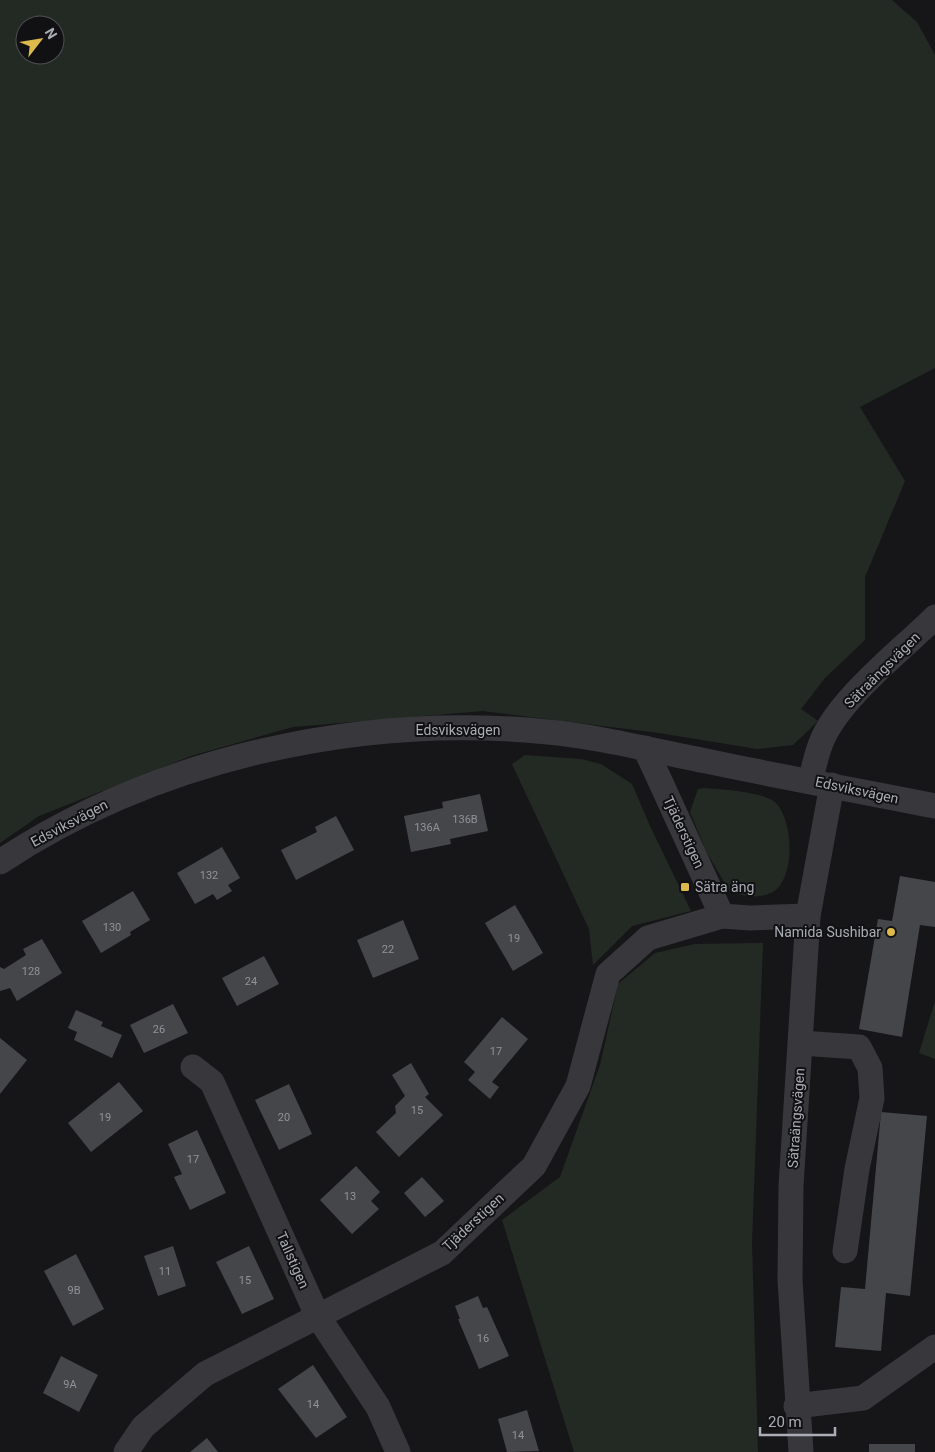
<svg xmlns="http://www.w3.org/2000/svg" width="935" height="1452" viewBox="0 0 935 1452" font-family="Roboto,sans-serif">
  <style>
    .green { fill: #232a24; fill-rule: evenodd }
    .building { fill: #45464a }
    .lines { fill: none; stroke-linecap: round; stroke-linejoin: round }
    .minor { stroke: #38383c; stroke-width: 25 }
    .poi-dot { fill: #dcb94a; stroke: #111113; stroke-width: 2 }
    .labels { text-anchor: middle; stroke-width: 4; stroke-linejoin: round; paint-order: stroke }
    .number-label { font-size: 11px; fill: #91929b }
    .street-label { font-size: 14px; fill: #aaacb6; stroke: #111113 }
    .poi-label { font-size: 14px; fill: #aaacb6; stroke: #111113; text-anchor: start }
  </style>
  <rect width="100%" height="100%" fill="#161618"/>
  <g class="green">
    <path d="M0,0H892L917,22L935,55V368L860,407L905,481L865,577V640L825,678L801,709L818,721L793,745L757,749L659,733L483,711L293,727L191,756L39,816L0,843ZM25,25H55V55H25Z"/>
    <polygon points="525,755 581,759 601,764 632,784 650,826 691,911 632,926 593,965 589,929 512,764"/>
    <path d="M704,788C720,789 759,792 772,800C794,813 797,881 771,893C757,899 744,896 730,892L707,853L690,812L698,789Z"/>
    <polygon points="763,943 752,1243 758,1452 574,1452 502,1220 560,1177 600,1065 618,984 655,953 695,944"/>
    <polygon points="935,1001 935,1059 919,1053"/>
  </g>
  <g class="building">
    <polygon points="480,794 488,831 450,839 451,844 411,852 404,816 443,808 442,802"/>
    <polygon points="336,816 354,850 296,880 281,850 317,832 315,827"/>
    <polygon points="222,847 240,878 228,885 232,891 217,900 213,894 195,904 177,873"/>
    <polygon points="900,876 935,882 935,927 920,925 902,1037 859,1029 878,919 892,921"/>
    <polygon points="133,891 150,920 130,932 131,935 101,953 82,921"/>
    <polygon points="515,905 543,953 513,971 485,923"/>
    <polygon points="403,920 419,959 373,978 357,940"/>
    <polygon points="42,939 62,973 17,1001 10,988 0,991 0,967 4,969 26,955 23,949"/>
    <polygon points="264,956 279,984 237,1006 222,978"/>
    <polygon points="173,1004 188,1033 144,1053 130,1025"/>
    <polygon points="76,1010 103,1022 101,1026 122,1035 112,1058 74,1040 77,1032 68,1028"/>
    <polygon points="502,1017 528,1039 492,1082 499,1087 490,1099 468,1080 475,1072 464,1062"/>
    <polygon points="0,1038 27,1060 0,1094"/>
    <polygon points="411,1063 429,1094 425,1097 443,1115 399,1157 376,1132 396,1113 395,1106 405,1096 392,1075"/>
    <polygon points="119,1082 143,1111 91,1152 68,1123"/>
    <polygon points="289,1084 312,1134 279,1150 255,1100"/>
    <polygon points="881,1112 927,1116 910,1296 886,1293 881,1351 835,1347 841,1287 865,1289"/>
    <polygon points="197,1130 226,1193 190,1210 174,1177 182,1174 168,1144"/>
    <polygon points="356,1166 380,1192 371,1201 379,1209 352,1234 320,1200"/>
    <polygon points="422,1177 444,1201 425,1217 404,1193"/>
    <polygon points="173,1246 186,1286 158,1296 144,1256"/>
    <polygon points="249,1246 274,1299 242,1314 216,1262"/>
    <polygon points="76,1254 104,1309 73,1326 44,1271"/>
    <polygon points="478,1296 483,1308 487,1307 509,1356 479,1369 458,1319 460,1319 455,1306"/>
    <polygon points="61,1356 98,1375 79,1412 43,1393"/>
    <polygon points="313,1365 347,1417 316,1438 278,1389"/>
    <polygon points="527,1410 539,1451 507,1452 498,1419"/>
    <polygon points="207,1438 218,1452 190,1452"/>
    <rect x="869" y="1444" width="46" height="8"/>
  </g>
  <g class="lines">
    <g class="minor">
      <polyline points="645,748 722,916"/>
      <path d="M810,780C814,768 816,755 821,743C837,700 902,650 935,617"/>
      <path d="M0,862C157,758 361,713 548,732C601,737 653,751 706,761C782,777 859,791 935,806"/>
      <polyline points="801,1043 859,1047 870,1068 872,1098 857,1169 845,1251"/>
      <polyline points="193,1067 212,1082 317,1315 378,1407 398,1452"/>
      <polyline points="796,1406 863,1398 935,1347"/>
      <polyline points="126,1452 143,1427 205,1374 442,1253 534,1166 578,1086 608,974 648,938 722,916 750,918 808,916"/>
      <polyline points="801,1452 790,1280 791,1186 808,916 832,785"/>
    </g>
  </g>
  <g class="poi-dot">
    <rect x="680" y="882" width="10" height="10" rx="2.5"/>
    <circle cx="891" cy="932" r="5"/>
  </g>
  <g class="labels">
    <g class="number-label">
      <text x="465" y="823">136B</text>
      <text x="427" y="831">136A</text>
      <text x="209" y="879">132</text>
      <text x="112" y="931">130</text>
      <text x="514" y="942">19</text>
      <text x="388" y="953">22</text>
      <text x="31" y="975">128</text>
      <text x="251" y="985">24</text>
      <text x="159" y="1033">26</text>
      <text x="496" y="1055">17</text>
      <text x="417" y="1114">15</text>
      <text x="105" y="1121">19</text>
      <text x="284" y="1121">20</text>
      <text x="193" y="1163">17</text>
      <text x="350" y="1200">13</text>
      <text x="165" y="1275">11</text>
      <text x="245" y="1284">15</text>
      <text x="74" y="1294">9B</text>
      <text x="483" y="1342">16</text>
      <text x="70" y="1388">9A</text>
      <text x="313" y="1408">14</text>
      <text x="518" y="1439">14</text>
    </g>
    <g class="street-label">
      <text transform="translate(882 670) rotate(-45)" y="5">Sätraängsvägen</text>
      <text x="458" y="735">Edsviksvägen</text>
      <text transform="translate(857 790) rotate(12)" y="5">Edsviksvägen</text>
      <text transform="translate(69 823) rotate(-28)" y="5">Edsviksvägen</text>
      <text transform="translate(684 832) rotate(65)" y="5">Tjäderstigen</text>
      <text transform="translate(796 1118) rotate(-86)" y="5">Sätraängsvägen</text>
      <text transform="translate(473 1222) rotate(-43)" y="5">Tjäderstigen</text>
      <text transform="translate(293 1260) rotate(66)" y="5">Tallstigen</text>
    </g>
    <g class="poi-label">
      <text x="695" y="892">Sätra äng</text>
      <text x="881" y="937" text-anchor="end">Namida Sushibar</text>
    </g>
  </g>
  <g transform="translate(40 40) rotate(59)"><circle r="24" fill="#111113" stroke="#4e4f54"/>
  <path d="M0-4L9 19L0 12L-9 19Z" fill="#dcb94a"/>
  <text y="-8" font-size="14" font-weight="bold" text-anchor="middle" fill="#aaacb6">N</text>
  </g>
  <path d="M760 1427v8h75v-8" fill="none" stroke="#aaacb6" stroke-width="2.5"/>
  <text x="768" y="1427" font-size="15" fill="#aaacb6" stroke="#111113" stroke-width="4" paint-order="stroke">20 m</text>
</svg>
